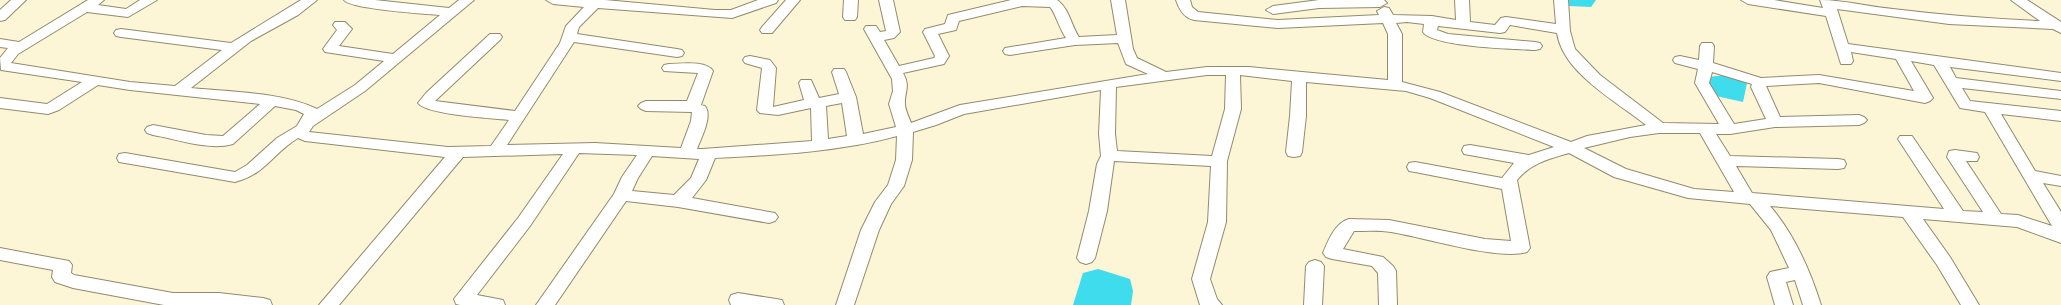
<svg xmlns="http://www.w3.org/2000/svg" width="2061" height="305" viewBox="0 0 2061 305" font-family="'PT Sans',sans-serif">
  <style>
    .water { fill: #3fdced }
    .lines { fill: none; stroke-linecap: round; stroke-linejoin: round }
    .minor-casing { stroke: #918b6e; stroke-width: 2 }
    .minor { fill: #fff; fill-rule: evenodd }
  </style>
  <rect width="100%" height="100%" fill="#fcf6d6"/>
  <g class="water">
    <polygon points="1564,0 1596,0 1591,7 1569,6 1564,3"/>
    <polygon points="1728,75 1739,78 1747,83 1743,102 1716,96 1706,77"/>
    <polygon points="1098,269 1130,279 1133,291 1131,305 1073,305 1083,273"/>
  </g>
  <g class="lines">
    <g class="minor-casing">
      <g id="minor">
        <polygon points="11,0 26,0 5,20 0,21 0,10"/>
        <path d="M88,0H104L98,5L126,9L140,0H157L128,17L87,12L18,54L11,63L130,82L175,86L222,50L121,37L116,36L114,33L116,30L121,29L231,43L301,0H317L298,15L251,41L191,88C229,92 284,92 317,109L355,85L384,61L325,52L323,49L337,30L333,25L335,22H345L352,29L339,46L393,54L440,15C426,14 350,9 344,0H375L449,8L459,0H474L365,91L313,126L309,132L448,147L491,146L509,120C492,118 427,115 418,103L426,93L490,34H500L502,37L500,40L435,101L515,111L560,43L566,26L584,7L553,4L546,0H605L715,10H731L758,0H778L776,3L732,18L598,8L579,27L577,34L677,49L682,50L684,53L682,56L677,57L574,42L507,145L595,143L681,148L691,121L692,112L646,111L641,109L638,106L641,103L646,101H687L698,73L664,71L662,68L664,65L669,64C681,64 706,60 713,71L701,105L705,106C713,116 701,138 697,149H702L812,141L811,108L778,115L760,113L757,110L762,68L745,63L743,60L745,57L750,56L770,60L776,68L773,107L804,100L799,83L801,80H811L819,98L839,94L832,72L834,69H844L846,72L856,97L863,134L896,127L889,104L893,91L892,79L864,29L866,26H876L880,32L886,31L879,0H893L900,32L894,38L884,40L899,66L934,58L935,56L923,32L925,29L945,24L948,15L1011,0H1057C1069,8 1071,25 1079,37L1117,35L1111,0H1125L1133,49L1137,58L1166,72L1207,67H1249L1388,80V34L1383,23L1278,28L1194,20C1184,18 1179,9 1176,0H1190L1192,7L1198,12L1278,20L1379,15L1377,11L1384,7L1389,8L1393,15L1432,16L1456,20L1455,0H1469L1470,22L1495,25L1501,18L1506,17L1556,24L1554,0H1568L1570,31L1575,49L1600,75L1663,123L1719,124L1695,83L1698,69L1675,63L1673,60L1675,57L1680,56L1699,60L1700,46L1702,43H1712L1714,46L1713,63L1761,78L1819,75L1914,91L1896,59L1851,52L1853,61L1851,64H1841L1826,16L1748,4L1741,0H1774L1823,8L1820,0C1844,0 1869,7 1893,9C1942,15 1991,19 2040,21L2011,0H2027L2061,22V33L2053,29L1949,24L1837,9L1848,44L2061,73V81L1950,67L1956,78L2061,91V99L1962,88L1970,101L2061,111V121L2001,114L2035,171L2061,176V186L2043,183L2061,212V243L2017,227L1923,219L1950,257L1979,305H1961L1937,265L1903,217L1770,206C1794,234 1810,270 1821,305H1803L1795,280L1786,282L1793,305H1775L1767,277L1770,272L1789,268L1771,230L1750,204L1688,198L1614,177L1569,153C1549,159 1531,163 1517,180L1530,248L1527,252C1499,261 1423,237 1391,232C1379,230 1366,231 1354,231L1343,249L1383,257L1393,266L1396,271L1397,305H1379L1378,273L1372,266L1332,259L1326,257L1323,253C1328,241 1335,223 1349,219L1389,220L1485,239L1511,241L1502,189L1415,172L1409,171L1407,167L1409,163L1415,162L1502,178L1514,163L1464,154L1462,150L1464,146L1470,145L1529,155L1554,147L1430,98L1406,91L1306,82V116L1302,152L1300,156L1294,157L1288,156L1286,152L1290,116L1292,81L1240,75L1241,109L1227,161L1226,222L1210,279L1217,299L1222,305H1200L1192,279L1208,222L1211,166L1114,161L1107,211L1095,258L1092,262L1086,264L1080,262L1077,258L1089,211L1097,164L1101,156L1099,134L1101,90L964,114L936,125L913,132L912,160L904,186L891,204L879,230L854,305H836L861,230L875,202L888,185L896,160L897,136C839,152 775,155 715,158L706,180L692,198L775,213L778,217L775,221L769,223L678,207L626,201L555,305H536L614,194L622,177L637,155L579,153L530,226L477,295L503,300L505,305H460L456,304L454,299L518,218L563,154L463,157L339,305H319L445,157L305,141L298,138C273,153 266,174 235,182L125,163L119,162L117,158L119,154L125,153L235,172L247,165L277,138L297,126L304,114L296,110L275,106L233,144C208,151 177,139 153,135L147,133L145,130L147,127L153,125L206,135L223,136L260,104L130,90L98,85L59,110L48,114L0,108V98L47,104L82,82L1,70L0,58L8,48L0,47V39L19,42ZM1022,6L1050,7C1055,12 1060,30 1066,38L1005,48L1003,51L1005,54L1010,55L1075,45L1118,43L1126,64L1148,74L960,105L911,123C909,117 905,110 905,104C904,92 911,87 903,73L944,64L949,56L938,34L956,30L959,21ZM1407,22L1424,24L1423,32C1433,47 1515,49 1535,50L1540,49L1542,46L1540,43L1535,42L1448,34L1437,30L1438,26L1500,33L1505,32L1510,25L1557,33C1563,73 1616,101 1646,125L1587,136L1571,142L1440,92L1402,82V34L1396,23ZM1911,61L1934,65L1960,108L1985,112L2052,226L2018,215L2001,214L1966,161H1977L1979,157L1977,153L1955,150L1949,151L1947,157L1983,212L1963,211L1912,136H1900L1898,139L1944,209L1752,193L1736,166L1838,169L1844,168L1846,164L1844,160L1838,159L1730,156L1716,134H1730L1775,127L1859,125L1864,123L1867,120L1864,117L1859,115L1780,117L1766,86L1819,83L1925,103L1930,101L1933,98ZM1712,72L1752,84L1751,87L1766,119L1734,124L1709,83ZM1207,75H1226L1225,109L1212,156L1117,151L1115,134L1116,87ZM842,103L847,136L828,139L826,106ZM1659,133H1700L1734,192L1694,189L1626,169L1584,148L1630,137ZM652,156L699,159L691,178L674,195L632,191L638,178Z"/>
        <polygon points="786,0 800,0 772,33 762,33 760,30 762,27"/>
        <polygon points="844,0 858,0 857,17 855,20 845,20 843,17"/>
        <polygon points="1319,0 1384,0 1387,3 1380,7 1319,8 1273,14 1266,10 1273,6"/>
        <polygon points="0,248 69,261 72,265 71,273 74,275 173,293 219,293 263,298 270,300 272,305 164,305 73,288 55,282 52,277 53,270 0,260"/>
        <polygon points="1315,260 1321,262 1324,266 1322,305 1304,305 1306,266 1309,262"/>
        <polygon points="738,293 782,300 784,305 731,305 729,300 731,295"/>
      </g>
    </g>
    <use href="#minor" class="minor"/>
  </g>
</svg>
